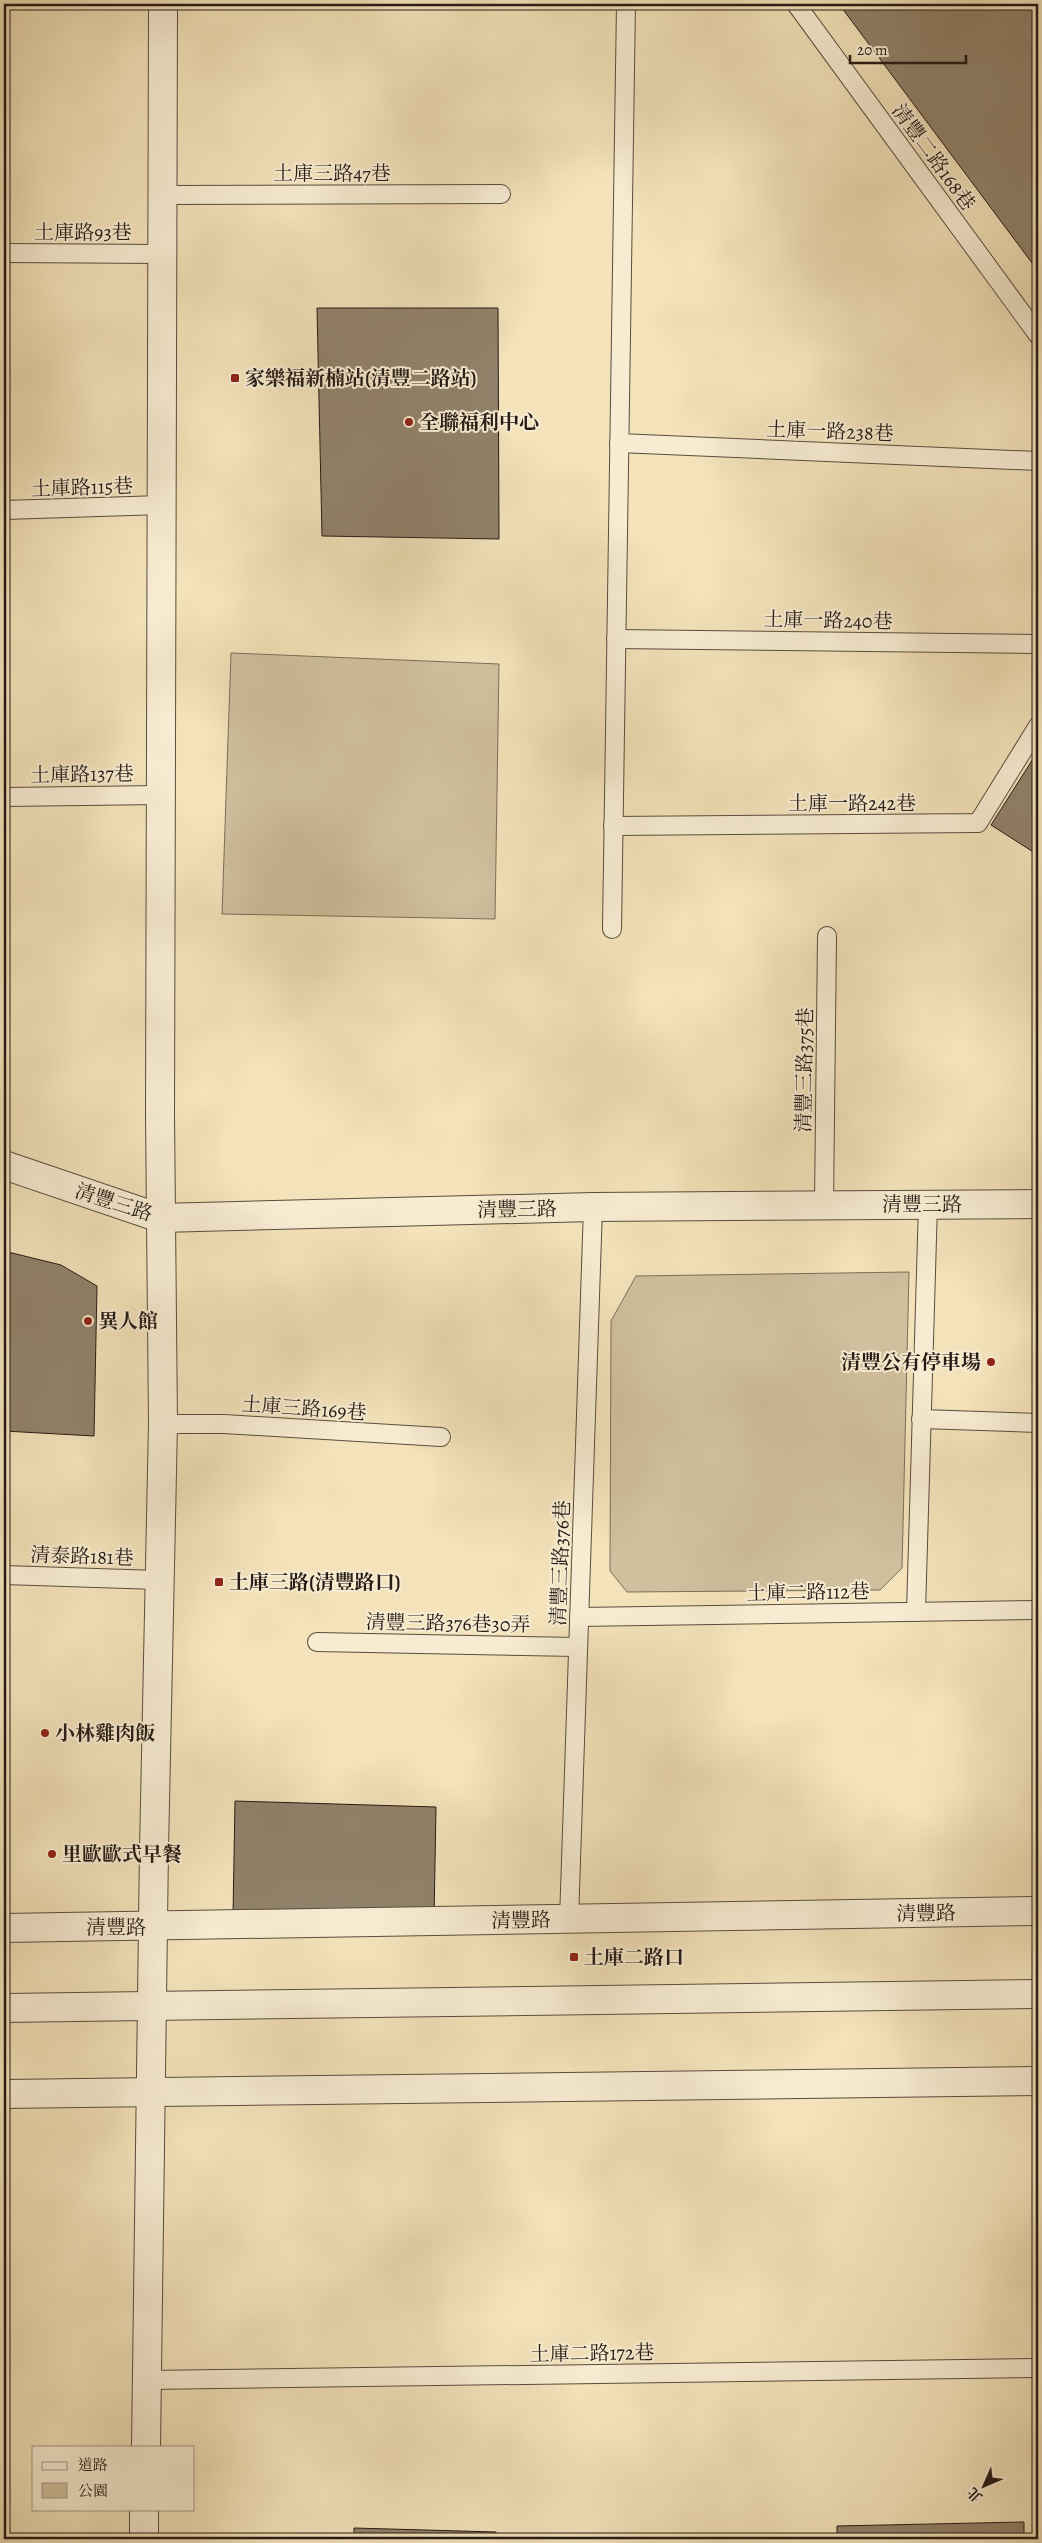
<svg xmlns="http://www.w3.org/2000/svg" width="1042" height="2543" viewBox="0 0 1042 2543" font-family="Alegreya,'Noto Serif TC',serif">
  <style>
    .green { fill: #d0c09e; stroke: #7b6e5a }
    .building { fill: #91826b; stroke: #261b15 }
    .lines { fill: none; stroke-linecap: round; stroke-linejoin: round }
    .lane-casing { stroke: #594d3e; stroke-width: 20 }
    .street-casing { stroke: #594d3e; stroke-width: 30 }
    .lane { stroke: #f7ecd2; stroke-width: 18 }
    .street { stroke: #f7ecd2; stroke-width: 28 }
    .poi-dot { fill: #8f2418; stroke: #f7ecd2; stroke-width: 2 }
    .labels { text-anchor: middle; stroke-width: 4; stroke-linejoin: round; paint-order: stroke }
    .street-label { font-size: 20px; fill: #261b15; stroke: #f7ecd2 }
    .poi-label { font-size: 20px; font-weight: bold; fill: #261b15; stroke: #f7ecd2; text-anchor: start }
  </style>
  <rect width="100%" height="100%" fill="#f3e2ba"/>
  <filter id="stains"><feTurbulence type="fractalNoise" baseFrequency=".004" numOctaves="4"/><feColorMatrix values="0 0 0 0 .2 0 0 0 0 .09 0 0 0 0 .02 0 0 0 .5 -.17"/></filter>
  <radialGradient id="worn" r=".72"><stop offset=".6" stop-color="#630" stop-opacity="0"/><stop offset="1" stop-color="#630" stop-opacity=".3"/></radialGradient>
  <g class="green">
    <polygon points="231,653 499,664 495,919 222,914"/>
    <polygon points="909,1272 902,1568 880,1590 627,1592 610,1571 611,1321 636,1276"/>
  </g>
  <g class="building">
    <polygon points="839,4 1038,4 1038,271"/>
    <polygon points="317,308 498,308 499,539 322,536"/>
    <polygon points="1038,751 1038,855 991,825"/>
    <polygon points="4,1251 61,1265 97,1286 94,1436 4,1431"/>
    <polygon points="235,1801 436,1807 434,1920 233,1915"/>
    <polygon points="1024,2522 1024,2539 837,2539 837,2526"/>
    <polygon points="354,2528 496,2532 496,2539 354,2539"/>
  </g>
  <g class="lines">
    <g class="lane-casing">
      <g id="lane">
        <polyline points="796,4 1038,335"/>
        <polyline points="162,195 501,194"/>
        <polyline points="4,253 162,254"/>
        <polyline points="619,443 1038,461"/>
        <polyline points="4,510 162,505"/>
        <polyline points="616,639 1038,644"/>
        <polyline points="4,797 161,795"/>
        <polyline points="613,826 978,823 1038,726"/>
        <polyline points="612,929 626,4"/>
        <polyline points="824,1205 827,936"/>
        <polyline points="921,1419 1038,1423"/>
        <polyline points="163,1424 224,1424 441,1437"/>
        <polyline points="4,1575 158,1580"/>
        <polyline points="916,1612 928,1204"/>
        <polyline points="579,1617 1038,1610"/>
        <polyline points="317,1642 578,1647"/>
        <polyline points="569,1920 593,1207"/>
        <polyline points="147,2380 1038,2368"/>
      </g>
    </g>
    <g class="street-casing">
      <g id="street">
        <polyline points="4,1165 160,1218 593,1207 1038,1204"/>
        <polyline points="4,1928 1038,1911"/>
        <polyline points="4,2008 1038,1994"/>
        <polyline points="4,2094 1038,2081"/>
        <polyline points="146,2447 154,1849 163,1424 160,1114 163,4"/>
        <polyline points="144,2539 144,2509"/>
      </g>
    </g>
    <use href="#lane" class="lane"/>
    <use href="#street" class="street"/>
  </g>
  <g class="poi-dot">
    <rect x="230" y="373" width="10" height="10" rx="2.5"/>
    <circle cx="409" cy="422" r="5"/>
    <circle cx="88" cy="1321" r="5"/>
    <circle cx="991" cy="1362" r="5"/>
    <rect x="214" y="1577" width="10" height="10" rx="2.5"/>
    <circle cx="45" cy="1733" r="5"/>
    <circle cx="52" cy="1854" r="5"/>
    <rect x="569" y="1952" width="10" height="10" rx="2.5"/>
  </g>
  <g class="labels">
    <g class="street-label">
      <text transform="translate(934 157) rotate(54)" y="7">清豐二路168巷</text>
      <text x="332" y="180">土庫三路47巷</text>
      <text x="83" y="239">土庫路93巷</text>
      <text transform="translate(830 431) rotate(2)" y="7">土庫一路238巷</text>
      <text transform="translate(82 487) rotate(-2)" y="7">土庫路115巷</text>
      <text transform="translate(828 620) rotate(1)" y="7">土庫一路240巷</text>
      <text transform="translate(82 774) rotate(-1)" y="7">土庫路137巷</text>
      <text x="852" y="810">土庫一路242巷</text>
      <text transform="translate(804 1070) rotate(-89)" y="7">清豐三路375巷</text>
      <text transform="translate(114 1202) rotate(18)" y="7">清豐三路</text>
      <text x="922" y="1211">清豐三路</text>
      <text transform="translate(517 1209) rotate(-1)" y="7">清豐三路</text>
      <text transform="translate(304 1408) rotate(4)" y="7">土庫三路169巷</text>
      <text transform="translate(82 1556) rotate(2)" y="7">清泰路181巷</text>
      <text transform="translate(560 1563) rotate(-88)" y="7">清豐三路376巷</text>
      <text transform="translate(808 1592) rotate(-1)" y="7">土庫二路112巷</text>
      <text transform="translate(448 1623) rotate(1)" y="7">清豐三路376巷30弄</text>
      <text transform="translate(926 1913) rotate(-1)" y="7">清豐路</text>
      <text transform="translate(521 1920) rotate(-1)" y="7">清豐路</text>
      <text x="116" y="1934">清豐路</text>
      <text transform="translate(592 2353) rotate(-1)" y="7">土庫二路172巷</text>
    </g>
    <g class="poi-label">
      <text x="245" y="385">家樂福新楠站(清豐二路站)</text>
      <text x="419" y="429">全聯福利中心</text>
      <text x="98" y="1328">異人館</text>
      <text x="981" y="1369" text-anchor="end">清豐公有停車場</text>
      <text x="229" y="1589">土庫三路(清豐路口)</text>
      <text x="55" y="1740">小林雞肉飯</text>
      <text x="62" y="1861">里歐歐式早餐</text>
      <text x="584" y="1964">土庫二路口</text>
    </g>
  </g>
  <rect width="1042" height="2543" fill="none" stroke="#f3e2ba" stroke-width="20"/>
  <rect x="5" y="5" width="1032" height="2533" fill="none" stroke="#261b15" stroke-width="2.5"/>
  <rect x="10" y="10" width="1022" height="2523" fill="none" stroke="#261b15"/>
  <rect x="32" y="2446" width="162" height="65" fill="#f7ecd2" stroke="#a39886"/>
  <rect x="42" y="2462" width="25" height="8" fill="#f7ecd2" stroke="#a39886"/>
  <text x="78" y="2470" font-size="15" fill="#261b15">道路</text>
  <rect x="42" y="2483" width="25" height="15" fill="#d0c09e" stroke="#a39886"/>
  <text x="78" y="2496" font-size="15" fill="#261b15">公園</text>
  <g transform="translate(984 2486) rotate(225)" stroke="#f7ecd2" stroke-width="4" paint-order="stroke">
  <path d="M0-4L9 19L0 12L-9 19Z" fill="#261b15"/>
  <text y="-8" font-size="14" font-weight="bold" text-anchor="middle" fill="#261b15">北</text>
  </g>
  <path d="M850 55v8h116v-8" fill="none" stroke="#261b15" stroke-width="2.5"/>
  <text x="857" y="55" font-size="15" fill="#261b15" stroke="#f7ecd2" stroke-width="4" paint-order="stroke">20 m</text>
  <rect width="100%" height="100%" filter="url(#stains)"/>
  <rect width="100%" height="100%" fill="url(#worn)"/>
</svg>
